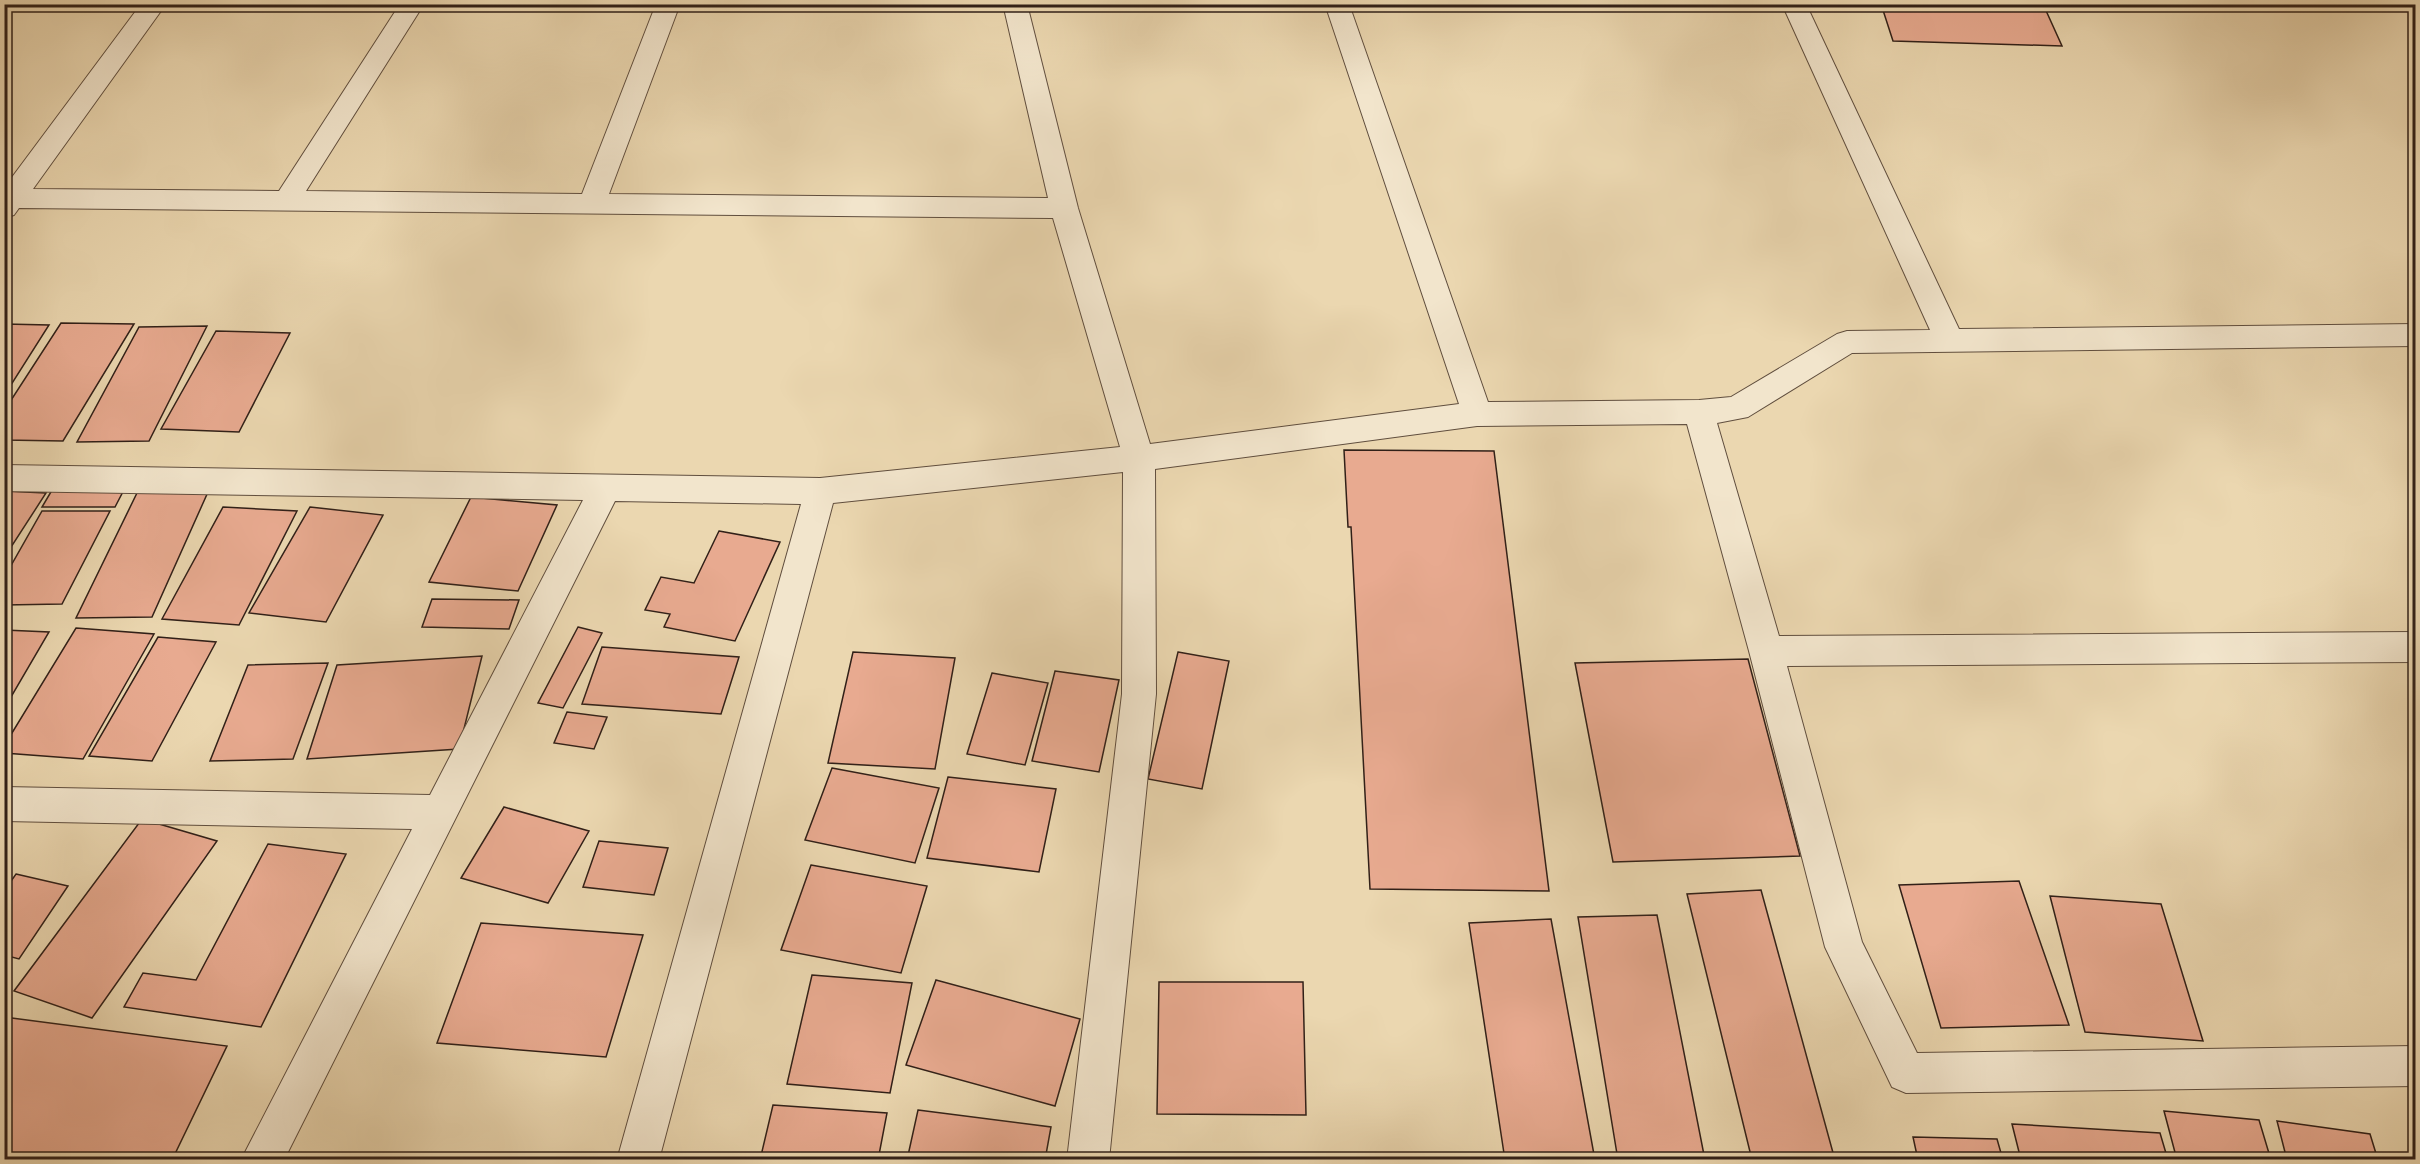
<svg xmlns="http://www.w3.org/2000/svg" width="2420" height="1164" viewBox="0 0 2420 1164" font-family="Cardo,serif">
  <style>
    .building { fill: #e8aa90; stroke: #312018; stroke-width: 1.5 }
    .lines { fill: none; stroke-linecap: round; stroke-linejoin: round }
    .minor-casing { stroke: #604e3e; stroke-width: 2 }
    .minor { fill: #f2e5cc; fill-rule: evenodd }
  </style>
  <rect width="100%" height="100%" fill="#ebd7b0"/>
  <filter id="stains"><feTurbulence type="fractalNoise" baseFrequency=".00333" numOctaves="4"/><feColorMatrix values="0 0 0 0 .2 0 0 0 0 .09 0 0 0 0 .02 0 0 0 .5 -.17"/></filter>
  <radialGradient id="worn" r=".72"><stop offset=".6" stop-color="#630" stop-opacity="0"/><stop offset="1" stop-color="#630" stop-opacity=".3"/></radialGradient>
  <g class="building">
    <polygon points="1881,4 2043,4 2062,46 1893,41"/>
    <polygon points="61,323 134,324 63,441 4,440 4,411"/>
    <polygon points="4,324 49,325 4,396"/>
    <polygon points="207,326 149,441 77,442 139,327"/>
    <polygon points="216,331 290,333 239,432 161,429"/>
    <polygon points="1344,450 1494,451 1549,891 1370,889 1351,527 1348,527"/>
    <polygon points="127,484 115,507 42,507 55,485"/>
    <polygon points="4,491 46,493 4,558"/>
    <polygon points="208,492 152,617 76,618 137,493"/>
    <polygon points="471,497 557,505 518,591 429,582"/>
    <polygon points="223,507 297,511 239,625 162,619"/>
    <polygon points="310,507 383,515 326,622 249,613"/>
    <polygon points="42,511 110,511 62,604 4,605 4,578"/>
    <polygon points="719,531 780,542 735,641 664,627 670,614 645,610 661,577 694,583"/>
    <polygon points="432,599 519,600 509,629 422,627"/>
    <polygon points="578,627 602,633 563,708 538,703"/>
    <polygon points="76,628 154,634 83,759 4,753 4,746"/>
    <polygon points="4,630 49,632 4,709"/>
    <polygon points="158,637 216,642 152,761 89,756"/>
    <polygon points="602,647 739,657 721,714 582,704"/>
    <polygon points="853,652 955,658 935,769 828,763"/>
    <polygon points="1178,652 1229,661 1202,789 1148,779"/>
    <polygon points="482,656 459,749 307,759 337,665"/>
    <polygon points="1748,659 1800,856 1613,862 1575,663"/>
    <polygon points="328,663 293,759 210,761 248,665"/>
    <polygon points="1055,671 1119,680 1099,772 1032,761"/>
    <polygon points="992,673 1048,683 1025,765 967,754"/>
    <polygon points="567,712 607,717 594,749 554,743"/>
    <polygon points="832,768 939,788 915,863 805,840"/>
    <polygon points="948,777 1056,789 1039,872 927,858"/>
    <polygon points="504,807 589,831 548,903 461,878"/>
    <polygon points="142,819 217,841 92,1018 14,991"/>
    <polygon points="599,841 668,848 654,895 583,887"/>
    <polygon points="268,844 346,854 261,1027 124,1007 143,973 196,980"/>
    <polygon points="811,865 927,886 901,973 781,950"/>
    <polygon points="16,874 68,886 19,959 4,955 4,891"/>
    <polygon points="2019,881 2069,1025 1941,1028 1899,885"/>
    <polygon points="1761,890 1835,1160 1752,1160 1687,894"/>
    <polygon points="2050,896 2161,904 2203,1041 2085,1032"/>
    <polygon points="1657,915 1705,1160 1618,1160 1578,917"/>
    <polygon points="1551,919 1595,1160 1505,1160 1469,923"/>
    <polygon points="481,923 643,935 606,1057 437,1043"/>
    <polygon points="812,975 912,983 890,1093 787,1084"/>
    <polygon points="936,980 1080,1019 1055,1106 906,1065"/>
    <polygon points="1159,982 1303,982 1306,1115 1157,1114"/>
    <polygon points="4,1017 227,1046 172,1160 4,1160"/>
    <polygon points="773,1105 887,1113 878,1160 760,1160"/>
    <polygon points="918,1110 1051,1127 1045,1160 907,1160"/>
    <polygon points="2164,1111 2259,1120 2271,1160 2177,1160"/>
    <polygon points="2277,1121 2370,1134 2378,1160 2287,1160"/>
    <polygon points="2012,1124 2160,1133 2168,1160 2021,1160"/>
    <polygon points="1913,1137 1997,1139 2003,1160 1918,1160"/>
  </g>
  <g class="lines">
    <g class="minor-casing">
      <polygon id="minor" points="141,4 166,4 33,189 279,191 400,4 424,4 306,191 582,194 656,4 680,4 609,194 1048,198 1003,4 1027,4 1078,208 1150,444 1459,404 1325,4 1349,4 1488,402 1699,400 1731,397 1837,334 1847,331 1930,330 1782,4 1806,4 1959,329 2416,324 2416,346 1852,353 1748,417 1717,423 1779,636 2416,632 2416,662 1787,666 1862,942 1917,1053 2416,1046 2416,1086 1906,1093 1892,1087 1825,947 1749,651 1687,424 1477,426 1155,469 1156,694 1109,1160 1067,1160 1122,694 1123,472 833,503 659,1160 617,1160 801,504 615,501 284,1160 241,1160 412,829 4,821 4,787 430,795 583,500 4,491 4,465 820,478 1120,447 1053,218 19,208 14,215 4,218 4,188"/>
    </g>
    <use href="#minor" class="minor"/>
  </g>
  <rect width="2420" height="1164" fill="none" stroke="#ebd7b0" stroke-width="24"/>
  <rect x="6" y="6" width="2408" height="1152" fill="none" stroke="#312018" stroke-width="3"/>
  <rect x="12" y="12" width="2396" height="1140" fill="none" stroke="#312018" stroke-width="1.5"/>
  <rect width="100%" height="100%" filter="url(#stains)"/>
  <rect width="100%" height="100%" fill="url(#worn)"/>
</svg>
